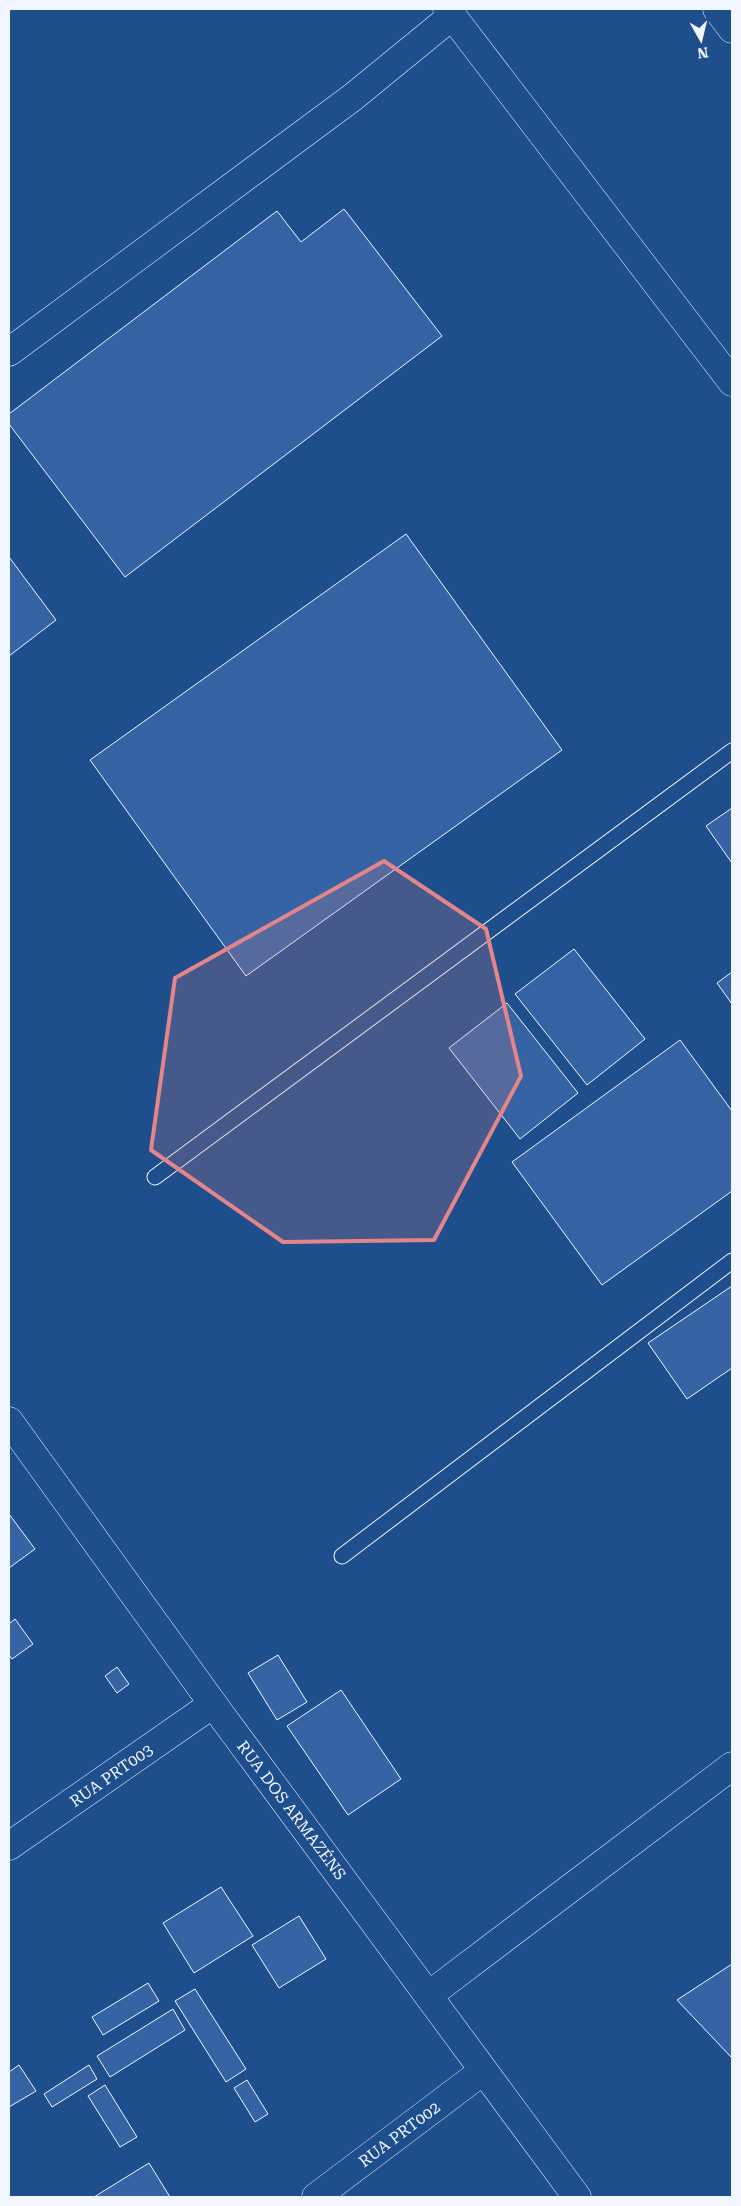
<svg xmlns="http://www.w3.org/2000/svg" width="741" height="2206" viewBox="0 0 741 2206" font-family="'Roboto Serif',serif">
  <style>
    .building { fill: #3563a3; stroke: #f2f6ff }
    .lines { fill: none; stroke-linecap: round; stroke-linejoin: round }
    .lane-casing { stroke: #f2f6ff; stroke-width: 17 }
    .street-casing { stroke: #f2f6ff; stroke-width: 29 }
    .highway-casing { stroke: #f2f6ff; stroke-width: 29 }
    .lane { stroke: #1f4e8c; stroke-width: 15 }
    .street { stroke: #1f4e8c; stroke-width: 28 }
    .highway { stroke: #1f4e8c; stroke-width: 28 }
    .marked { fill: #e38589; fill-opacity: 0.2; stroke: #e38589; stroke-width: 4; stroke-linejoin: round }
    .labels { text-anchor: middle; stroke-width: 4; stroke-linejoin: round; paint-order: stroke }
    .street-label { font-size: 16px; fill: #f2f6ff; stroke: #1f4e8c }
  </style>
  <rect width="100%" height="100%" fill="#1f4e8c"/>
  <g class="building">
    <polygon points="344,209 442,336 125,577 9,424 9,414 277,211 301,242"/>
    <polygon points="406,534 562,750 246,976 90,760"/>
    <polygon points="9,557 56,620 9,656"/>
    <polygon points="732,808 732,863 706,826"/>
    <polygon points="574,949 645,1039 587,1085 515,994"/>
    <polygon points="732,972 732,1004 717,983"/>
    <polygon points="507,1003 578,1093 520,1139 449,1048"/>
    <polygon points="680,1040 732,1111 732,1191 602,1285 512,1162"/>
    <polygon points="732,1286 732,1368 687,1399 648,1343"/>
    <polygon points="9,1514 35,1549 9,1568"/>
    <polygon points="15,1619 33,1644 12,1659 9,1655 9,1624"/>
    <polygon points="278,1655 307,1702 277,1720 248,1673"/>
    <polygon points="117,1667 129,1684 117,1693 105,1676"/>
    <polygon points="341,1690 401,1779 348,1815 287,1726"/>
    <polygon points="221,1887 253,1936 194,1973 163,1923"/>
    <polygon points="299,1916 326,1959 279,1988 252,1945"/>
    <polygon points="732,1964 732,2058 677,2000"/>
    <polygon points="148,1983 159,2001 103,2035 92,2017"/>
    <polygon points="195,1989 246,2069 226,2082 175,2001"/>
    <polygon points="173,2009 185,2030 110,2077 97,2056"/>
    <polygon points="19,2065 36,2091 9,2107 9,2072"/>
    <polygon points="89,2065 97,2079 52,2107 44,2094"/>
    <polygon points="247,2080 268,2114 255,2122 234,2088"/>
    <polygon points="105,2085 137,2137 120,2147 88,2096"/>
    <polygon points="149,2163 170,2197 94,2197"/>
  </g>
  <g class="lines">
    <g class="lane-casing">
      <g id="lane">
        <polyline points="155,1177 732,751"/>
        <polyline points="342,1556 732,1261"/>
      </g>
    </g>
    <g class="street-casing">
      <g id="street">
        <polyline points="447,9 732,382"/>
        <polyline points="9,352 353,97 452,16"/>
        <polyline points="9,1421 213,1704 577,2197"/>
        <polyline points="9,1846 213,1704"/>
        <polyline points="429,1995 732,1766"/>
        <polyline points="316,2197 483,2071"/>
      </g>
    </g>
    <g class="highway-casing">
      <polyline id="highway" points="717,9 732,29"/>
    </g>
    <use href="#lane" class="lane"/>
    <use href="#street" class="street"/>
    <use href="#highway" class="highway"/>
  </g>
  <path class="marked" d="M384,861L486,929L521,1076L434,1240L283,1242L151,1150L175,978Z"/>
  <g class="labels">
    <g class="street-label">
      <text transform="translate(111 1775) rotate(-35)" y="6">RUA PRT003</text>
      <text transform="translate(292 1810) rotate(53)" y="6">RUA DOS ARMAZÉNS</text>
      <text transform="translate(399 2134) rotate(-37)" y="6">RUA PRT002</text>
    </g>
  </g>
  <rect width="741" height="2206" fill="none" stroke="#f2f6ff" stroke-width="20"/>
  <g transform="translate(701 40) rotate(172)" stroke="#1f4e8c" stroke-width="4" paint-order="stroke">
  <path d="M0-4L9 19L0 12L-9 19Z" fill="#f2f6ff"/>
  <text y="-8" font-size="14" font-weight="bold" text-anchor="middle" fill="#f2f6ff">N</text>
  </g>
</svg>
